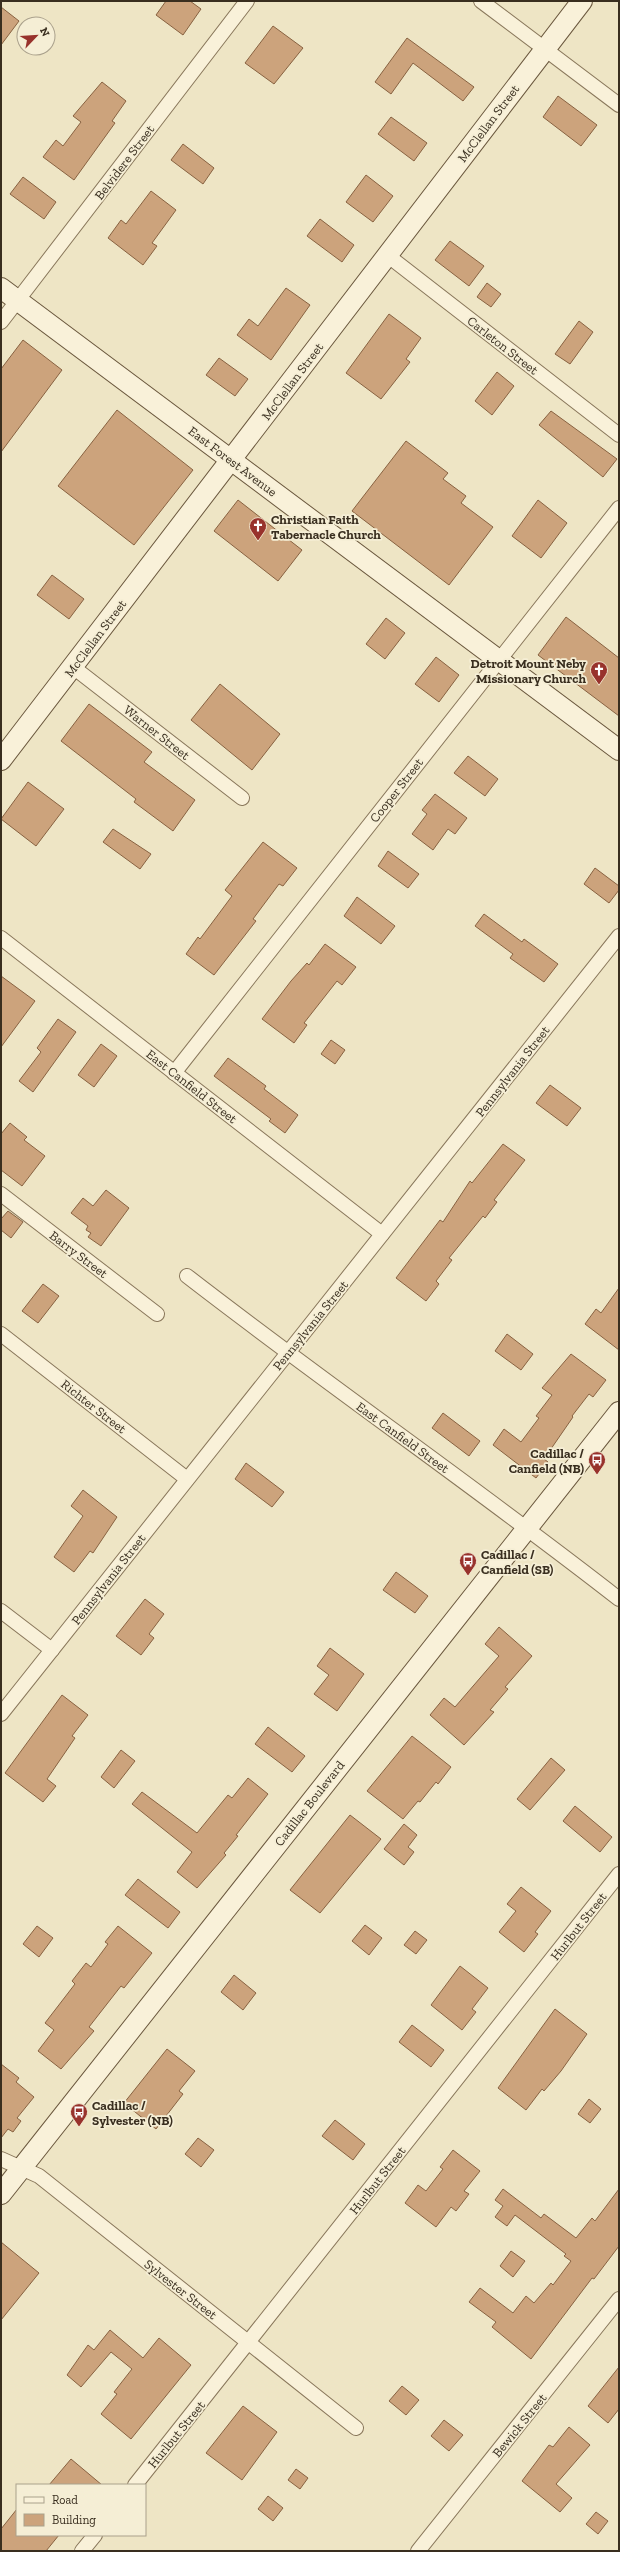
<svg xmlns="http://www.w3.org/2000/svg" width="620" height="2552" viewBox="0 0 620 2552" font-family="'Zilla Slab',serif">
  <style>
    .building { fill: #cca37c; stroke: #886241 }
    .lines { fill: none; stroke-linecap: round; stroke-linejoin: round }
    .street-casing { stroke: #89775b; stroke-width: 16 }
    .secondary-casing { stroke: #6b583e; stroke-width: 22 }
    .street { stroke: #f9f1d9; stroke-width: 14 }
    .secondary { stroke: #f9f1d9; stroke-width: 20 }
    .labels { text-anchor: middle; stroke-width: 3.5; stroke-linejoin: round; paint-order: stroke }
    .street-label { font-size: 13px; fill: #392e1f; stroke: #f5eed5 }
    .poi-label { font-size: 13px; font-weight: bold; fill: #392e1f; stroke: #f5eed5; text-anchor: start }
  </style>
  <rect width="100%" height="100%" fill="#eee5c5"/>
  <g class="building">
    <polygon points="166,1 190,1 201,9 183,35 156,15"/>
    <polygon points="1,7 19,21 1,45"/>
    <polygon points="273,26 303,48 274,84 245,63"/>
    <polygon points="407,38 474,87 463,101 413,63 391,94 375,82"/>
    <polygon points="102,82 126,101 112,121 115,123 74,180 43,157 56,140 63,146 81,122 73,116"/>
    <polygon points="558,96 597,125 581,146 543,117"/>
    <polygon points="391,117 427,143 414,161 378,134"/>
    <polygon points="183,144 214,168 203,184 171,160"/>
    <polygon points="366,175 393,196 373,222 346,202"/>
    <polygon points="23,177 56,202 44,219 10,194"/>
    <polygon points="151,191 176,210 152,243 157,246 143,265 108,238 121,220 126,224"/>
    <polygon points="320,219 354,245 342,262 307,236"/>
    <polygon points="450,241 484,266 469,286 435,260"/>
    <polygon points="487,283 501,294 491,307 477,297"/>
    <polygon points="286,288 310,305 271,360 237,335 249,319 258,326"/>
    <polygon points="389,314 421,338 406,359 410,362 381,399 346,373"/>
    <polygon points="579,321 593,332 570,364 555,354"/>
    <polygon points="23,340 62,370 1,452 1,369"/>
    <polygon points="219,358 248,379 235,396 206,375"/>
    <polygon points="497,372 514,386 492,415 475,401"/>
    <polygon points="117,410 193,470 134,545 58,486"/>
    <polygon points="551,411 617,459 603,477 539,425"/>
    <polygon points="406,441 448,473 443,479 466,496 461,503 493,527 449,585 352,511"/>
    <polygon points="238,500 302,550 278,581 214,531"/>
    <polygon points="538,500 567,523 541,558 512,536"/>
    <polygon points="52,575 84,599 69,619 37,595"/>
    <polygon points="566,617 619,658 619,716 538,655"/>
    <polygon points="386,618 405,633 385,659 366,644"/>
    <polygon points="436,657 459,675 439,702 415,684"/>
    <polygon points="220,684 280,734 252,770 191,720"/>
    <polygon points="89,704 152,752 144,762 195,800 173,831 134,802 136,799 61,741"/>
    <polygon points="468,756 498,779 485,796 454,773"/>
    <polygon points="28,782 64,809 36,846 1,819"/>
    <polygon points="435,794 467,818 455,834 448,829 433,850 412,834 427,814 422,810"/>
    <polygon points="113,829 151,854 140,869 103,842"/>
    <polygon points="263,842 297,868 283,886 279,884 253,919 256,921 214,975 186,954 198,937 200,939 232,896 225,890"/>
    <polygon points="388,851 419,874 408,888 378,866"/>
    <polygon points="595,868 619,886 619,890 609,903 584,884"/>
    <polygon points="357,897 395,926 381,944 344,916"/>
    <polygon points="484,914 522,942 524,939 558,964 544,982 510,958 513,954 475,926"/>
    <polygon points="325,944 356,967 342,985 337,981 304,1023 307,1025 294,1043 262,1019 291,981 307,963 309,965"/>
    <polygon points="1,976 35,1001 1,1047"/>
    <polygon points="58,1019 76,1032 33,1092 19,1081 41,1052 37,1048"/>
    <polygon points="331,1040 345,1050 335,1064 321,1054"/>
    <polygon points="101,1044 117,1056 94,1087 78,1075"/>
    <polygon points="228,1058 266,1086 264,1089 298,1115 285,1133 269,1121 271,1119 214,1076"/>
    <polygon points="550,1085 581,1108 567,1126 536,1103"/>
    <polygon points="10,1123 27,1137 24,1140 45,1156 22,1186 1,1170 1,1134"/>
    <polygon points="503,1144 525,1160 494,1200 497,1202 485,1218 483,1216 449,1258 452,1260 436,1281 439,1284 426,1301 396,1278 440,1220 443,1222 470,1181 472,1183"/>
    <polygon points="106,1190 129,1208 101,1246 88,1237 91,1233 86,1230 88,1226 71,1213 83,1198 93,1206"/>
    <polygon points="8,1211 23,1222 11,1238 1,1230 1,1219"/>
    <polygon points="43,1284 59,1296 38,1323 22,1311"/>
    <polygon points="619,1288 619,1350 585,1324 596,1309 601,1313"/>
    <polygon points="507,1334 533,1354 521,1370 495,1351"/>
    <polygon points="571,1354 606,1380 593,1397 589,1394 572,1416 573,1417 544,1459 548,1462 536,1478 493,1445 504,1429 521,1442 539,1418 536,1416 552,1395 542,1388"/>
    <polygon points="443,1413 480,1441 469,1456 432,1428"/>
    <polygon points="246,1463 284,1492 272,1507 235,1479"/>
    <polygon points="83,1490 117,1517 93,1553 90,1551 74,1572 54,1557 83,1516 71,1506"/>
    <polygon points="396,1572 428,1596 415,1613 383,1590"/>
    <polygon points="145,1599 164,1614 149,1634 154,1638 141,1655 116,1636"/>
    <polygon points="499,1627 532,1656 505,1687 508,1689 490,1710 494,1712 464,1745 430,1715 444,1698 455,1707 499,1656 485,1644"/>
    <polygon points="330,1648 364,1674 337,1711 314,1694 329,1675 317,1666"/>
    <polygon points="62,1695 88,1715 72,1736 75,1738 47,1779 56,1786 43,1802 5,1773"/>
    <polygon points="268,1727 305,1756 292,1772 255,1744"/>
    <polygon points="412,1736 451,1767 438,1784 436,1782 420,1802 418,1801 403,1819 367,1791"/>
    <polygon points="121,1750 135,1761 114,1788 101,1777"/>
    <polygon points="551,1758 565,1770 530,1810 517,1799"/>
    <polygon points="248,1778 268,1794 236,1835 238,1836 224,1853 226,1855 197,1888 177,1872 192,1852 132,1804 142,1792 197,1833 228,1795 232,1798"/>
    <polygon points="575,1806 612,1837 600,1852 563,1821"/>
    <polygon points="350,1815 381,1839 320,1913 290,1890"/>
    <polygon points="404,1824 417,1835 408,1847 414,1852 404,1865 384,1849"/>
    <polygon points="138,1879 180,1912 168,1928 125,1895"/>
    <polygon points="521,1887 551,1911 535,1932 538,1934 524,1952 499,1932 516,1911 507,1904"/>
    <polygon points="365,1925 382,1938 369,1955 352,1941"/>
    <polygon points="37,1926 53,1938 39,1957 23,1944"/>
    <polygon points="118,1926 152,1953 124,1988 121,1986 89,2027 94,2031 61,2069 38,2051 54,2030 45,2023 75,1984 72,1981 86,1963 91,1967 108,1944 105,1942"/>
    <polygon points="415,1931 427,1940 416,1954 404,1945"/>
    <polygon points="460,1966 488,1988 472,2009 476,2012 462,2030 431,2005"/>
    <polygon points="234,1975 256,1993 243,2010 221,1992"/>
    <polygon points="555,2009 587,2034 561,2071 544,2091 542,2089 526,2110 498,2088"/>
    <polygon points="412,2025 444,2050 431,2067 399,2042"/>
    <polygon points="167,2049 195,2071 179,2091 183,2094 156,2129 124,2103"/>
    <polygon points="1,2064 19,2078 16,2082 34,2097 17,2118 21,2121 13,2132 8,2129 1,2138"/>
    <polygon points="589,2099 601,2109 590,2123 578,2114"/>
    <polygon points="335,2120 365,2144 353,2160 322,2136"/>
    <polygon points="198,2138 214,2150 201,2167 185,2154"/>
    <polygon points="453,2150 480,2171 464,2191 469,2194 456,2211 451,2207 436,2227 405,2203 418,2185 426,2191 443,2169 440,2167"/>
    <polygon points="503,2189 541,2218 544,2214 576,2238 592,2218 595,2221 619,2189 619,2246 594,2279 592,2278 531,2359 492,2327 496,2322 469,2302 480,2288 513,2313 526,2296 534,2303 551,2283 553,2285 571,2261 564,2256 566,2254 515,2215 507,2226 495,2217 503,2206 495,2200"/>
    <polygon points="1,2242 39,2273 1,2320"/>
    <polygon points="511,2251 525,2261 513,2277 500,2266"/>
    <polygon points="110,2330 143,2358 159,2338 191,2365 131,2439 101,2414 117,2394 114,2392 132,2369 111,2352 81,2387 67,2375 88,2345 94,2350"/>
    <polygon points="619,2367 619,2409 608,2423 588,2406"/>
    <polygon points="402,2386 419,2400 406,2415 389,2401"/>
    <polygon points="243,2406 277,2432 242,2480 206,2453"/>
    <polygon points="444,2420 463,2435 449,2451 431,2436"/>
    <polygon points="569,2427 590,2445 556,2484 572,2498 560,2512 522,2481 549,2445 553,2447"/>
    <polygon points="71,2459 102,2485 49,2485"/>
    <polygon points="296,2469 308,2478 300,2489 288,2480"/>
    <polygon points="268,2496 283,2508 273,2521 258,2509"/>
    <polygon points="17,2509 17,2535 59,2535 46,2551 1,2551 1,2529"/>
    <polygon points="596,2512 608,2521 598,2534 586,2524"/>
  </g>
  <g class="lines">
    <g class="street-casing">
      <g id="street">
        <polyline points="481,1 619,105"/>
        <polyline points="387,255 619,435"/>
        <polyline points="1,322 247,1"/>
        <polyline points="73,667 242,798"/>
        <polyline points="1,938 382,1234"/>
        <polyline points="174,1073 619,508"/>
        <polyline points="1,1194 157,1314"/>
        <path d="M187,1276C329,1386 477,1488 619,1599"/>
        <polyline points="1,1334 187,1479"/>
        <polyline points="1,1611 52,1650"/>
        <polyline points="1,1714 619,936"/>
        <polyline points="1,2159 39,2176 356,2428"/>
        <polyline points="135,2485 619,1874"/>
        <polyline points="82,2551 95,2535"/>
        <polyline points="418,2551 619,2299"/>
      </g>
    </g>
    <g class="secondary-casing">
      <g id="secondary">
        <polyline points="1,288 619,750"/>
        <polyline points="1,760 582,1"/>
        <polyline points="1,2194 619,1412"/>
      </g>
    </g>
    <use href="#street" class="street"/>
    <use href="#secondary" class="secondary"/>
  </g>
  <defs>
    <g id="church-pin" transform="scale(0.9)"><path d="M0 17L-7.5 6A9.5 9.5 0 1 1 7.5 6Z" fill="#98322c" stroke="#f5eed5"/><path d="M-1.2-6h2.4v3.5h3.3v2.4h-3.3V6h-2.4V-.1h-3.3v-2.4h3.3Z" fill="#fff"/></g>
    <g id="bus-pin" transform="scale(0.9)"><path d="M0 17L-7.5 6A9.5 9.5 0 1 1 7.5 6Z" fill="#98322c" stroke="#f5eed5"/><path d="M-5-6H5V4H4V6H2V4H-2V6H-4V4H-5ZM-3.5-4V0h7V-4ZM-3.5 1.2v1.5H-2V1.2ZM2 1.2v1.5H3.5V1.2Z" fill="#fff"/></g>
  </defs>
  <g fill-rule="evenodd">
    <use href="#church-pin" x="258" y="526"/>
    <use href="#church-pin" x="599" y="670"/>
    <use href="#bus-pin" x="597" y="1460"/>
    <use href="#bus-pin" x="468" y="1561"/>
    <use href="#bus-pin" x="79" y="2112"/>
  </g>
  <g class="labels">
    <g class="street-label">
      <text transform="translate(488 123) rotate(-53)" y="5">McClellan Street</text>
      <text transform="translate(124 162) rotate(-53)" y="5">Belvidere Street</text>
      <text transform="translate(503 345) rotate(38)" y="5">Carleton Street</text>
      <text transform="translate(292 381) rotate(-53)" y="5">McClellan Street</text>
      <text transform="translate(233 461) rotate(37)" y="5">East Forest Avenue</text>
      <text transform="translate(95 638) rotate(-53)" y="5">McClellan Street</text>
      <text transform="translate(157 732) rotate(38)" y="5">Warner Street</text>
      <text transform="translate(396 790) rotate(-52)" y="5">Cooper Street</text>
      <text transform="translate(512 1071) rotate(-52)" y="5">Pennsylvania Street</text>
      <text transform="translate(192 1086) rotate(38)" y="5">East Canfield Street</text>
      <text transform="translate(79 1254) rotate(37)" y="5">Barry Street</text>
      <text transform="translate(310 1325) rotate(-51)" y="5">Pennsylvania Street</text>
      <text transform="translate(94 1406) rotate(38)" y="5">Richter Street</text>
      <text transform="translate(403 1437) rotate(36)" y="5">East Canfield Street</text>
      <text transform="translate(108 1579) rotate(-52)" y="5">Pennsylvania Street</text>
      <text transform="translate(309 1803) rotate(-52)" y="5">Cadillac Boulevard</text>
      <text transform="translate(578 1926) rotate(-52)" y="5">Hurlbut Street</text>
      <text transform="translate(377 2180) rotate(-52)" y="5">Hurlbut Street</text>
      <text transform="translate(181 2289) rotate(38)" y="5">Sylvester Street</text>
      <text transform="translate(519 2425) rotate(-51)" y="5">Bewick Street</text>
      <text transform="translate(176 2434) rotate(-51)" y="5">Hurlbut Street</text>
    </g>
    <g class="poi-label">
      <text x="271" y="524">Christian Faith<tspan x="271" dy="15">Tabernacle Church</tspan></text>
      <text x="586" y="668" text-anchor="end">Detroit Mount Neby<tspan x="586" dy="15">Missionary Church</tspan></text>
      <text x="584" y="1458" text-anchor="end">Cadillac /<tspan x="584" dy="15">Canfield (NB)</tspan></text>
      <text x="481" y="1559">Cadillac /<tspan x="481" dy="15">Canfield (SB)</tspan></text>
      <text x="92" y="2110">Cadillac /<tspan x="92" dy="15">Sylvester (NB)</tspan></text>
    </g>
  </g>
  <rect width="620" height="2552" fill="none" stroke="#392e1f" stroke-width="4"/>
  <rect x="16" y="2484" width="130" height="52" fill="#f5eed5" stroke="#aaa18c"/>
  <rect x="24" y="2497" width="20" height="6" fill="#f9f1d9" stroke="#aaa18c"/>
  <text x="52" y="2504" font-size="12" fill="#392e1f">Road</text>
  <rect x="24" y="2514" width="20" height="12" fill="#cca37c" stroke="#aaa18c"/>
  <text x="52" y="2524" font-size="12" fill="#392e1f">Building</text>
  <g transform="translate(36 36) rotate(65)"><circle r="19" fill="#f5eed5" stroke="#aaa18c"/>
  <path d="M0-3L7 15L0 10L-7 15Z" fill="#98322c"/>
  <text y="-6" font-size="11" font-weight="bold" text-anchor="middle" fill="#392e1f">N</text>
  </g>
</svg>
